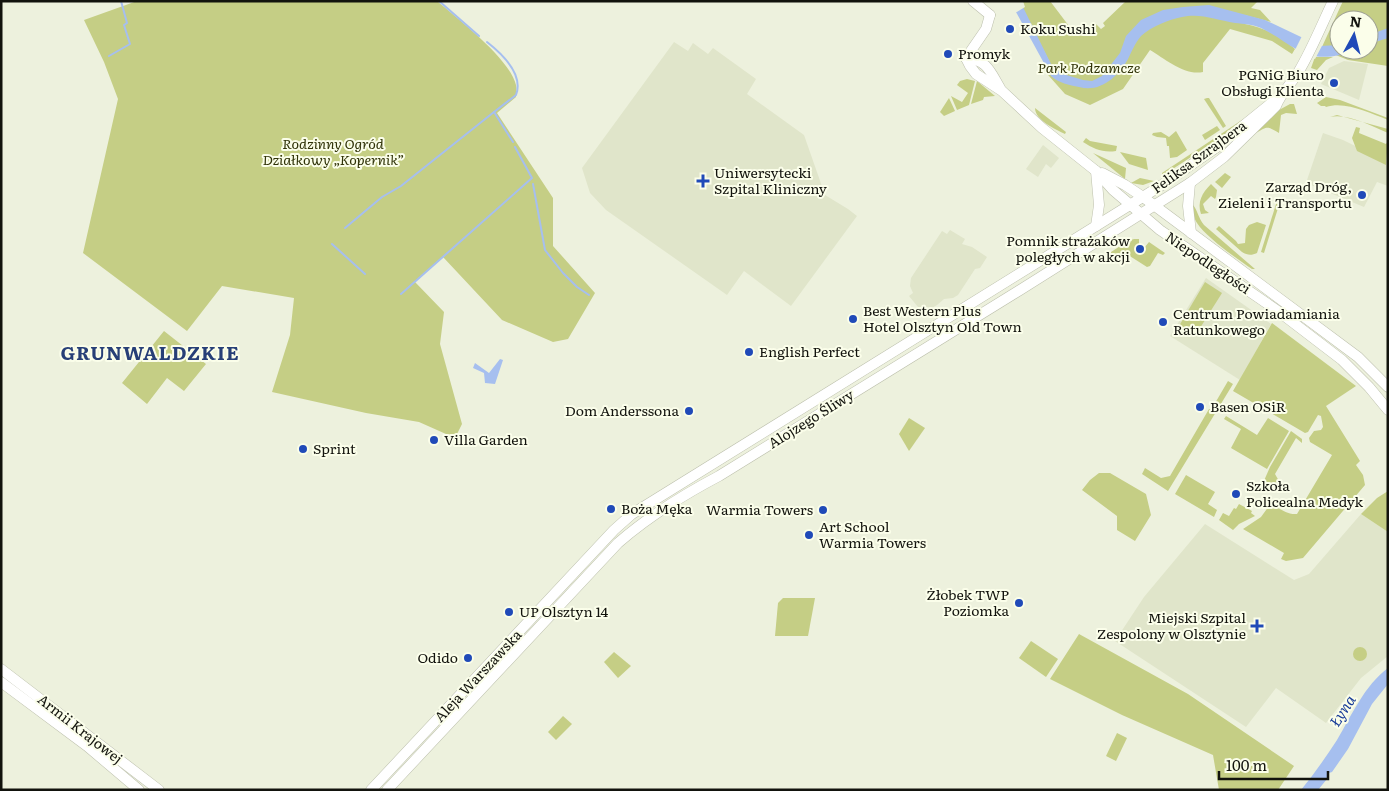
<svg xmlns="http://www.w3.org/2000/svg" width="1389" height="791" viewBox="0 0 1389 791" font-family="Literata,serif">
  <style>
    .built { fill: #e0e5ca }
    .green { fill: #c5ce85; fill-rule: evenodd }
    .water { fill: #a6bfef }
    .pier { fill: #edf1dd }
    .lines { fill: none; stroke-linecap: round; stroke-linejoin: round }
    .stream { stroke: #a6bfef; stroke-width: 2 }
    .secondary-casing { stroke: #bdc0ad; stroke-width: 11 }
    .secondary { stroke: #fff; stroke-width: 10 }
    .poi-dot { fill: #204ab8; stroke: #fbfeea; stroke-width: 2 }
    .labels { text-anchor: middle; stroke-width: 4; stroke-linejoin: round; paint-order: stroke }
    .poi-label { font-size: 14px; fill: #12130d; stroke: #fbfeea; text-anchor: start }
    .park-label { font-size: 14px; font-style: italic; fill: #2f3207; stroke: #fbfeea }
    .street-label { font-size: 14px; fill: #12130d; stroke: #fbfeea }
    .water-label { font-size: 15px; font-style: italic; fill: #1a3d98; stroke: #fbfeea }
    .district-label { font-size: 19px; font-weight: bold; letter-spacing: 1px; fill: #273f77; stroke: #fbfeea }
  </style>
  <rect width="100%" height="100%" fill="#edf1dd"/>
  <g class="built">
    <polygon points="674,42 688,51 693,43 708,54 713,48 756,79 747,94 804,135 825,195 848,209 857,216 791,306 744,271 727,295 606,210 590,193 582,168"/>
    <polygon points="1344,61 1368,64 1359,100 1321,84 1329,68"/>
    <polygon points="1323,133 1343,140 1388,162 1388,186 1377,182 1364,207 1306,183"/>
    <polygon points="1043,145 1059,158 1051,168 1046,164 1038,177 1026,169"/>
    <polygon points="950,230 965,239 962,244 972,247 987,257 980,268 975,269 958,295 953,298 944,299 937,305 923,313 909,296 913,293 910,286 911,278 942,231 947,234"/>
    <polygon points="1206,278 1271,324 1240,380 1170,336"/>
    <polygon points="1361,514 1388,532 1388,656 1361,678 1326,723 1276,688 1246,727 1115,641 1144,597 1205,524 1294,580 1309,574"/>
  </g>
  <g class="green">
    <path d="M137,1H437C458,19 510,59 516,85C517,89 516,93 516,97L497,113L553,198V246L595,293L568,339L553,342L502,320L443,257L415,282L444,312L440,344L462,424L455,438L419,422L366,413L272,392L290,335L294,298L222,286L187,331L83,253L118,99L104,62L84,20Z"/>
    <path d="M1012,1H1050L1072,30L1078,33L1095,23L1101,29L1105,26L1103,23L1126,1H1258L1251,8L1260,10L1271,22L1244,15L1245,24C1263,27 1282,37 1295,49L1292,54L1272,41L1230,29L1203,63V72C1185,76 1165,59 1150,50L1123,89L1090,105L1065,94L1041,67L1049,61L1032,28Z"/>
    <path d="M1343,1H1388V66L1348,60L1321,49ZM1339,20H1369V50H1339Z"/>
    <polygon points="1315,57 1333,57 1326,60 1317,70 1311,68"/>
    <polygon points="967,79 975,81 969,105 957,110 951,96 962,102 968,93 957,85 960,81"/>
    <polygon points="977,81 995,96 984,97 983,100 971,104"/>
    <path d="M1326,97L1340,100L1388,118V120C1369,113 1346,101 1326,107L1325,106H1321L1317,103Z"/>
    <polygon points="949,98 955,111 944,116 940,112"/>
    <polygon points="1207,98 1209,98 1226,126 1223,128 1204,99"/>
    <path d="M1290,104H1294L1297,114L1286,113L1281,115L1279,133C1267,126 1268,126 1256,133L1279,110Z"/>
    <path d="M1035,108L1066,132L1065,134C1055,129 1035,120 1035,108Z"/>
    <path d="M1337,115L1388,129V133C1371,126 1348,113 1330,117Z"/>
    <polygon points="1248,116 1228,133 1162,176 1162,173"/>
    <polygon points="1217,126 1220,130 1205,140 1202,135"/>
    <polygon points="1356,127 1360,128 1359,133 1386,144 1388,141 1386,165 1357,151 1352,138"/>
    <polygon points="1176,131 1187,150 1177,157 1170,158 1169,146 1167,146 1166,138 1157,137 1152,135 1153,133 1161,132 1169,137"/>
    <path d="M1086,138L1090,141L1117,146L1116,151C1103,153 1094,149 1083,142Z"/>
    <polygon points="1120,152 1146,158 1148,170 1129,164"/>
    <polygon points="1093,153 1126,168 1125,179"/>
    <polygon points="1225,173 1231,177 1222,188 1215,182"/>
    <polygon points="1140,178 1154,181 1143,185 1131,183"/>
    <path d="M1211,184L1217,190L1216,197L1215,199L1211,196L1203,204L1205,210L1209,213L1201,214C1197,202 1202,193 1211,184Z"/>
    <polygon points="1277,201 1279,205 1264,253 1261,252"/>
    <path d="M1192,204C1198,210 1198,218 1204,225L1255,269H1252C1237,259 1206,237 1197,223C1193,217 1193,211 1192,204Z"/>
    <path d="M1257,222L1266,225L1257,253C1251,256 1247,255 1242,252L1216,229L1219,226L1236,241L1238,244L1245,243L1246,229L1249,225Z"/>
    <polygon points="1134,239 1139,239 1139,248 1137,251 1140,253 1149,242 1165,253 1163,255 1158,253 1150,266 1147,267 1125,253 1112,262 1108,254 1128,241"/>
    <polygon points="1205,282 1222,293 1195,336 1179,326"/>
    <path d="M1272,323L1356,386L1326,406L1360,461L1356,465L1363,475L1365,485L1303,558L1286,561L1281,559L1284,553L1243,529L1261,517L1269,506C1279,505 1284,515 1297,514L1332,455L1310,442L1309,438L1314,431L1321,430L1323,427L1321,416L1318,415L1308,432L1305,433L1233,391Z"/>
    <polygon points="164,331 206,364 184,391 167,378 147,404 122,383"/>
    <polygon points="1228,381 1233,384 1168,491 1142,474 1145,468 1161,478 1170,476 1209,409 1211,410"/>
    <polygon points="1226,416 1257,435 1268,418 1289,431 1267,469 1231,448 1241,429 1224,419"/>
    <polygon points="909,418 925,428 909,451 899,434"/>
    <polygon points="1291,431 1302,439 1302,443 1296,438 1275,474 1279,481 1273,488 1263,483 1270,467"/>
    <polygon points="1099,473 1110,473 1146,494 1151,515 1135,541 1117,530 1117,516 1082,490 1090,480"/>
    <polygon points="1186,475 1215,492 1208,504 1217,510 1214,517 1175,494"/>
    <polygon points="1388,491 1388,532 1361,514 1377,498"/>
    <polygon points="1239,504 1252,511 1251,513 1255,516 1239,524 1233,530 1219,520 1223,513 1229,516 1234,508 1236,509"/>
    <polygon points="783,598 815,598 808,636 775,636 778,603"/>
    <polygon points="1079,634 1188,694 1294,766 1278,790 1219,790 1213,755 1122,715 1050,679"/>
    <polygon points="1031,641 1058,659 1046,677 1019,658"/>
    <circle cx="1360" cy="654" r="7"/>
    <polygon points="614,652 631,666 618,678 604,662"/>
    <polygon points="563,716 572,724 556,740 548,732"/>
    <polygon points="1117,733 1127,738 1116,761 1106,756"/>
  </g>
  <g class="water">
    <path d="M1010,1H1020L1052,66L1063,74L1083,80L1092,81L1102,76L1120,53L1126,36L1141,20L1163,10L1183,7L1209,5L1265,20L1320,46L1339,45V50H1359C1353,53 1347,53 1340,55C1302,63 1292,43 1261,28C1252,24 1244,24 1235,23C1216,20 1201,13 1182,17C1168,20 1152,26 1141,36C1135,43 1132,51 1128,59C1118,77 1100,93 1079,87C1069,85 1059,83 1051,76Z"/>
    <polygon points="1388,28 1388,38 1369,44 1369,35"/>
    <polygon points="500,359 503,360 495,384 485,383 484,373 473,368 475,363 489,373"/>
    <path d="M1388,668V684L1372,704L1348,749L1332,772L1329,773L1327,779L1318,790H1301C1314,774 1326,757 1337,740C1352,715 1364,686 1388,668Z"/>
  </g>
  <g class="pier">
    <polygon points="1008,1 1023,1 1025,7 1015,13"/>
    <polygon points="1302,36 1323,44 1315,59 1294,52"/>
  </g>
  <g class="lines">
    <g class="stream">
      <polyline points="439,1 479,36"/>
      <path d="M487,42C501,53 524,74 516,95L494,112L513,142"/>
      <polyline points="109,56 130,44 124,25 127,23 121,1"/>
      <polyline points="533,184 545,250 563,273 577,287 589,295"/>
      <polyline points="345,228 382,197 401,186 494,112"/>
      <polyline points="332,244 365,274"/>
      <polyline points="401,294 532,178 515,147"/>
    </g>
    <g class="secondary-casing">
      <g id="secondary">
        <polyline points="973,1 990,15"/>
        <polyline points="966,58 970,66 976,74 1002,91 1042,128 1096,171 1113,190 1160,230 1278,311 1342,360 1369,387 1388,410"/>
        <path d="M966,58C987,60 990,71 1000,88"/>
        <polyline points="966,58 986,29 990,15"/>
        <polyline points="1102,173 1125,185 1143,197 1358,357 1388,387"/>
        <polyline points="1190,183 1188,206 1191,233"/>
        <polyline points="1096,226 1099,205 1096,171"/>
        <polyline points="1,669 159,790"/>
        <polyline points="1,682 87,746 139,790"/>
        <polyline points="371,790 614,530 632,514 1162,185 1217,147 1274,101"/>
        <path d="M387,790L618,543C649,516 683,495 719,476L1020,290L1190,183L1224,157L1276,106C1281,93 1292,83 1299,71C1312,49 1322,24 1333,1"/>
      </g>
    </g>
    <use href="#secondary" class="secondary"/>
  </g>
  <g class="poi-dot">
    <circle cx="1010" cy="29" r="5"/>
    <circle cx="948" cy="54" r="5"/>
    <circle cx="1334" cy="83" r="5"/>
    <path d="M700.5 173.5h5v5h5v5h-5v5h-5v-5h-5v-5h5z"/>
    <circle cx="1362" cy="195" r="5"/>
    <circle cx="1140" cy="249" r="5"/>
    <circle cx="853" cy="319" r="5"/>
    <circle cx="1163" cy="322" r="5"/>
    <circle cx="749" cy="352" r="5"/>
    <circle cx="1200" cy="407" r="5"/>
    <circle cx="689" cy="411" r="5"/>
    <circle cx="434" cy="440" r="5"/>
    <circle cx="303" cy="449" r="5"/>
    <circle cx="1236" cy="494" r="5"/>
    <circle cx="611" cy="509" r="5"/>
    <circle cx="823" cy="510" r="5"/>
    <circle cx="809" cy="535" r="5"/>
    <circle cx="1019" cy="603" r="5"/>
    <circle cx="509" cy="612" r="5"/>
    <path d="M1254.5 618.5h5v5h5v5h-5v5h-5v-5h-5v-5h5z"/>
    <circle cx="468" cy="658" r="5"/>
  </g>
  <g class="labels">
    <g class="poi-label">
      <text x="1020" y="34">Koku Sushi</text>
      <text x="958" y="59">Promyk</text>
      <text x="1324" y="80" text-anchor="end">PGNiG Biuro<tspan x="1324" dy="16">Obsługi Klienta</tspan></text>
      <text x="714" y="178">Uniwersytecki<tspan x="714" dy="16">Szpital Kliniczny</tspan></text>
      <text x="1352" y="192" text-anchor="end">Zarząd Dróg,<tspan x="1352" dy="16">Zieleni i Transportu</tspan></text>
      <text x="1130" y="246" text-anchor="end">Pomnik strażaków<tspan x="1130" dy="16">poległych w akcji</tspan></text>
      <text x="863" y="316">Best Western Plus<tspan x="863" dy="16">Hotel Olsztyn Old Town</tspan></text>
      <text x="1173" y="319">Centrum Powiadamiania<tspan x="1173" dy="16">Ratunkowego</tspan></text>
      <text x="759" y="357">English Perfect</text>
      <text x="1210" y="412">Basen OSiR</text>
      <text x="679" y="416" text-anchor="end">Dom Anderssona</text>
      <text x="444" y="445">Villa Garden</text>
      <text x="313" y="454">Sprint</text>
      <text x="1246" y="491">Szkoła<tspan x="1246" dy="16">Policealna Medyk</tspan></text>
      <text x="621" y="514">Boża Męka</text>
      <text x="813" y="515" text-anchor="end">Warmia Towers</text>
      <text x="819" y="532">Art School<tspan x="819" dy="16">Warmia Towers</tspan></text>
      <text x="1009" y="600" text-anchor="end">Żłobek TWP<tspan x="1009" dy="16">Poziomka</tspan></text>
      <text x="519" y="617">UP Olsztyn 14</text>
      <text x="1246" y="623" text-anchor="end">Miejski Szpital<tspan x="1246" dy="16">Zespolony w Olsztynie</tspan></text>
      <text x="458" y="663" text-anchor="end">Odido</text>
    </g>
    <g class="park-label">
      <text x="1089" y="73">Park Podzamcze</text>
      <text x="333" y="149">Rodzinny Ogród<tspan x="333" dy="16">Działkowy „Kopernik”</tspan></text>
    </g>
    <g class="street-label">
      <text transform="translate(1199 157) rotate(-36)" y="5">Feliksa Szrajbera</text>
      <text transform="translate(1208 263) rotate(34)" y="5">Niepodległości</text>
      <text transform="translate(811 419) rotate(-32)" y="5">Alojzego Śliwy</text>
      <text transform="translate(478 676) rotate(-47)" y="5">Aleja Warszawska</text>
      <text transform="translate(80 729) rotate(38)" y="5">Armii Krajowej</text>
    </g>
    <g class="water-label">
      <text transform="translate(1343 711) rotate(-57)" y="5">Łyna</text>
    </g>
    <g class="district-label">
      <text x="150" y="360">GRUNWALDZKIE</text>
    </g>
  </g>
  <rect width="1389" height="791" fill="none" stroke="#12130d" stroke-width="5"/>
  <g transform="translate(1354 35) rotate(7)"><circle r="24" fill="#fbfeea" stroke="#9ea092"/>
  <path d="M0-4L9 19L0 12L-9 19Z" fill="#204ab8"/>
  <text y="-8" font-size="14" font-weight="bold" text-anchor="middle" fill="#12130d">N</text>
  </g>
  <path d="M1219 771v8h109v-8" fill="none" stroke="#12130d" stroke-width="2.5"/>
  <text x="1226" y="771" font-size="15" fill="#12130d" stroke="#fbfeea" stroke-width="4" paint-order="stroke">100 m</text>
</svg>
